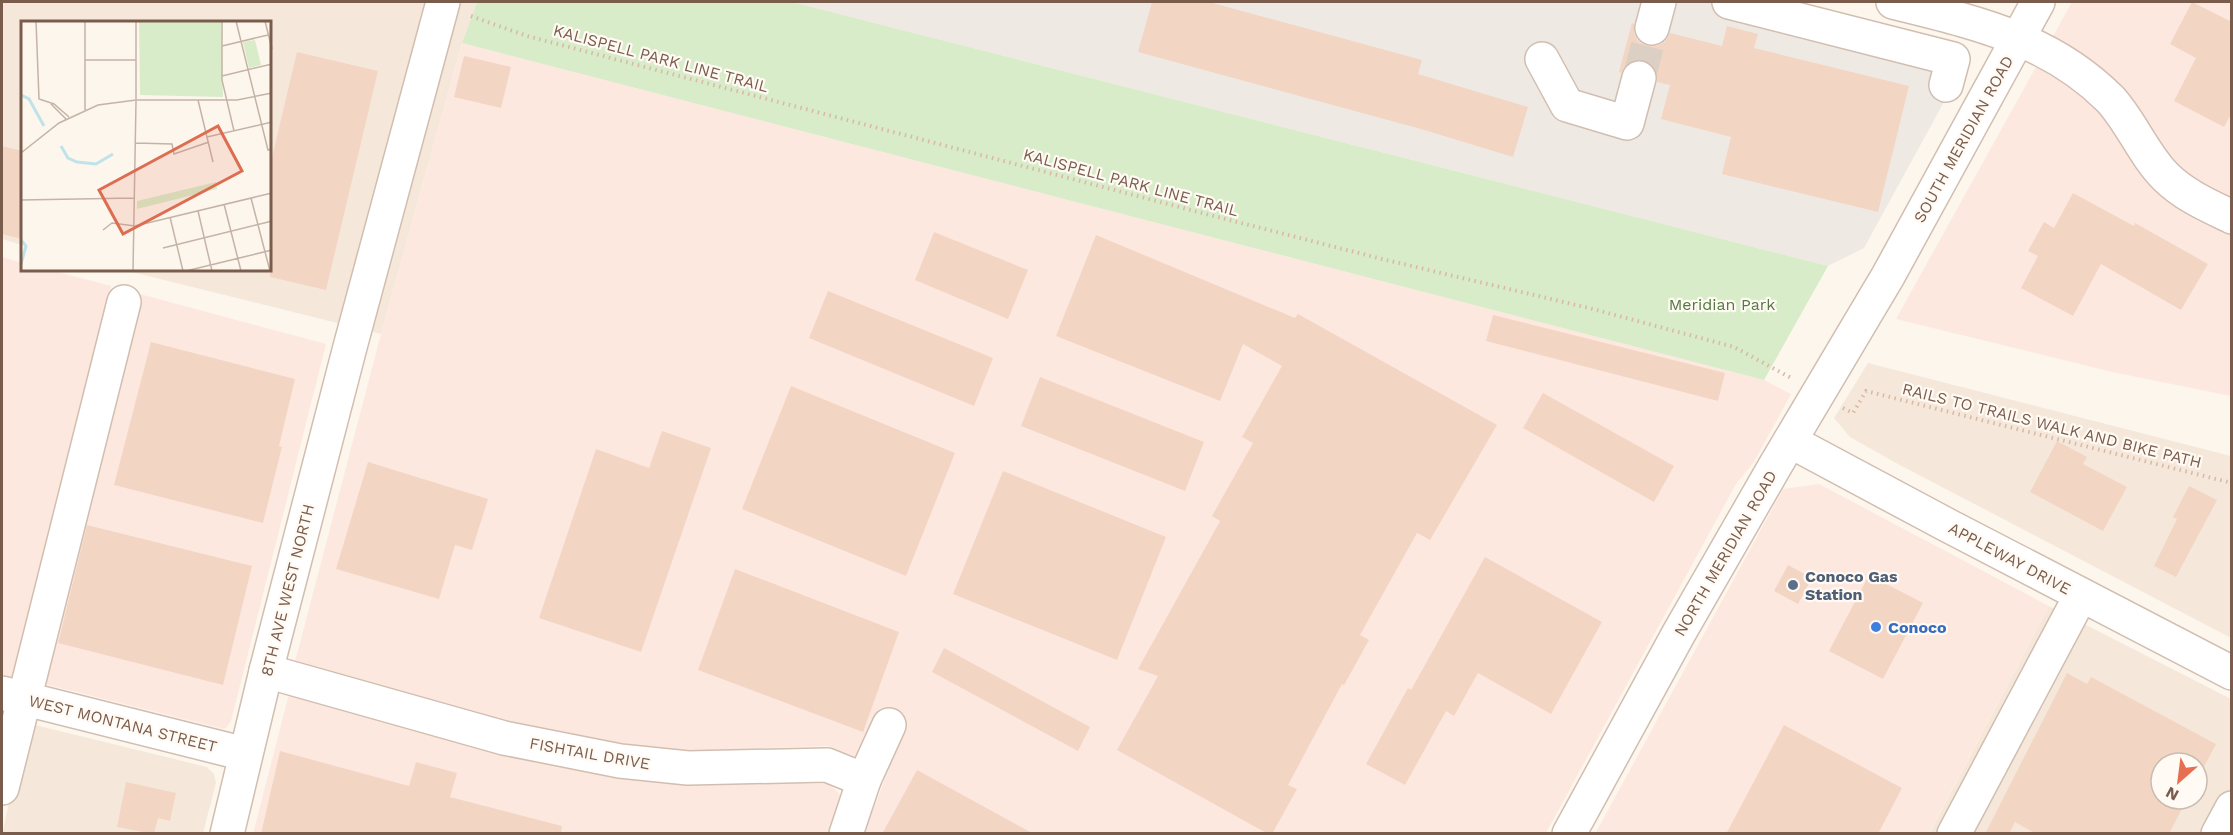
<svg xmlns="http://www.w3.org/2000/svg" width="2233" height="835" viewBox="0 0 2233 835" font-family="'Work Sans',sans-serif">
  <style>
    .residential { fill: #f5e8da; fill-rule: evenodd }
    .commercial { fill: #fde8e0 }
    .industrial { fill: #efe9e4 }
    .green { fill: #d8ecc9 }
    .building { fill: #f3d5c3 }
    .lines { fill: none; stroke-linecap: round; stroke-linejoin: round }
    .minor-tunnel { stroke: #dcd0c4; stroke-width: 33; stroke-dasharray: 33 16; stroke-linecap: butt }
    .minor-casing { stroke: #d1beb0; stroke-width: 36 }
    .path { stroke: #d9b8a5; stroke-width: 4; stroke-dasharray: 1.5 4.5; stroke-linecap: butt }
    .minor { stroke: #fff; stroke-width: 33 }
    .service-dot { fill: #5c6f8a; stroke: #fffaf3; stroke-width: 2 }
    .shop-dot { fill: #3f7fe0; stroke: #fffaf3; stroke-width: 2 }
    .labels { text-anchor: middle; stroke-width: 4.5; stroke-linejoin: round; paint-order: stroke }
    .street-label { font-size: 16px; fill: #7a5c4d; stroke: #fffaf3 }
    .park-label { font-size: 16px; fill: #537a41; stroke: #fffaf3 }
    .service-label { font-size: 16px; font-weight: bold; fill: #4e5e75; stroke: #fffaf3; text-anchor: start }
    .shop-label { font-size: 16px; font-weight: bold; fill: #366cbe; stroke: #fffaf3; text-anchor: start }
    .inset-river { fill: none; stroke: #bfe3e8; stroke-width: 3 }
    .inset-road { fill: none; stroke: #c5b3a7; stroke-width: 1.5 }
    .view { fill: #dc6d51; fill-opacity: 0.15; stroke: #dc6d51; stroke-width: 3 }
    .inset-edge { fill: none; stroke: #7a5c4d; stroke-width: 3 }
  </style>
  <rect width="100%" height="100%" fill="#fdf6ec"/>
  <g class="residential">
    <polygon points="2,2 477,2 462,43 381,334 124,270 270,270 270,22 22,22 22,245 2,239"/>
    <polygon points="1868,363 2231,456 2231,638 1896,463 1850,437 1834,418"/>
    <path d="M2049,606L2231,699V833L1929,834ZM2161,763H2197V799H2161Z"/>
    <polygon points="27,723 207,767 214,774 216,783 203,833 2,834"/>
  </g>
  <g class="commercial">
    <polygon points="2072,2 2231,2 2231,396 2112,372 1896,319"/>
    <polygon points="462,43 1764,380 1791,394 1754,462 1736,484 1546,833 864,833 889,769 828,746 686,751 620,746 511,724 295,662 381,334"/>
    <polygon points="2,257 22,263 22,270 50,270 111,286 16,678 2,674"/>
    <polygon points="136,293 326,344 231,721 227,727 224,729 40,683"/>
    <polygon points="1819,484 2049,606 1929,833 1595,834 1783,489"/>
    <polygon points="289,694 688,782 828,784 836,790 842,797 832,833 253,834"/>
  </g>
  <polygon class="industrial" points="792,2 1759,2 1944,49 1956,80 1864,248 1828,266"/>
  <polygon class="green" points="477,2 792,2 1828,266 1764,380 462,43"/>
  <g class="building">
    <polygon points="1152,2 1209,2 1422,60 1418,74 1528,107 1513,157 1421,129 1138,52"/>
    <polygon points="2192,2 2232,22 2232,112 2224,127 2174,101 2196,58 2170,44"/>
    <polygon points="1632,23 1634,24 1634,33 1638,41 1648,46 1657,46 1665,42 1670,33 1722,46 1727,26 1758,34 1754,48 1909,86 1878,212 1722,174 1731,137 1661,119 1670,85 1657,82 1657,73 1652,64 1643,60 1635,60 1626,64 1621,73 1619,72"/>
    <polygon points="297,52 378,71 326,290 270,277 270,166"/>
    <polygon points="464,56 511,67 501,108 454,97"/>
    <polygon points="2,146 22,151 22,239 2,234"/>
    <polygon points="2073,193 2134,226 2135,223 2208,264 2181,310 2101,264 2073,316 2021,288 2038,256 2028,251 2044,222 2054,228"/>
    <polygon points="934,232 1028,270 1008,319 915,280"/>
    <polygon points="1096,235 1295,318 1298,314 1497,425 1430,540 1417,533 1360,635 1369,640 1344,685 1342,684 1288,785 1297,789 1272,834 1268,834 1117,750 1158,676 1138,669 1220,521 1212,516 1253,443 1242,437 1282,366 1243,344 1220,401 1056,336"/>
    <polygon points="828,291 993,358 974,406 809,338"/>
    <polygon points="1493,315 1725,373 1718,401 1486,341"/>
    <polygon points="151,342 295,379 279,446 282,447 263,523 114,485"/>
    <polygon points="1040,377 1204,442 1185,491 1021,426"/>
    <polygon points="791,386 955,453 906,576 742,509"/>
    <polygon points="1543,393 1674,466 1654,502 1523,428"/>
    <polygon points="662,431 711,448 641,652 539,618 596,449 649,468"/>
    <polygon points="2057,441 2087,457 2083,464 2127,487 2103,531 2030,492"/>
    <polygon points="368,462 488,499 472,550 455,545 439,599 336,569"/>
    <polygon points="1003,471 1166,537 1117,660 953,594"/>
    <polygon points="2189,486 2217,500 2176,577 2154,566 2177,519 2173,517"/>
    <polygon points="87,525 252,566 223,685 58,643"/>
    <polygon points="1485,557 1602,622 1551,714 1478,673 1454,716 1446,711 1405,785 1366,764 1408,688 1411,690"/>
    <polygon points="1788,565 1812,578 1798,604 1774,591"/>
    <polygon points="735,569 899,632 863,732 698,670"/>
    <polygon points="1869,575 1923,603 1883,679 1829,651"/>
    <polygon points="944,648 1090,727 1078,751 932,672"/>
    <polygon points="2067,673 2087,684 2091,677 2216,744 2197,780 2197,763 2161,763 2161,799 2187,799 2169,834 2036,834 2015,822 2009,834 1985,834"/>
    <polygon points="1784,725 1902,788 1878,834 1726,834"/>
    <polygon points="280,751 409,786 416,762 457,773 450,797 562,826 561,834 261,834"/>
    <polygon points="917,770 1034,834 882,834"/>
    <polygon points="126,782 176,793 170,821 158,818 154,834 117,827"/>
  </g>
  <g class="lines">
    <polyline class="minor-tunnel" points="1639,78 1652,28"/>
    <g class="minor-casing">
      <g id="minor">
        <polyline points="1729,2 1953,59 1946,85"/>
        <path d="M1893,2C1973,22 2049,38 2110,99C2130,120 2145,157 2166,177C2184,195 2209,206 2232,217"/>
        <polyline points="1652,28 1659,2"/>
        <polyline points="1542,59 1567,105 1627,123 1639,78"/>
        <polyline points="1790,441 1947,525 2232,673"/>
        <polyline points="266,671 504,738 620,761 688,768 827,765 864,780 846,834"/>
        <polyline points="2,693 245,754"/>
        <polyline points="864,780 889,725"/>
        <polyline points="2,788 124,302"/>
        <polyline points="227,834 266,671 350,347 443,2"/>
        <polyline points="1569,834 1679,633 1775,466 1888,276 2038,2"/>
        <polyline points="1954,834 2081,595"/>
        <polyline points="2218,834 2232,808"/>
      </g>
    </g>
    <g class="path">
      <polyline points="471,16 527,36 1206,214 1382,259 1589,308 1734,347 1793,379"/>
      <polyline points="1843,408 1853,413 1866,391 2232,483"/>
    </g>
    <use href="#minor" class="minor"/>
  </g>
  <circle class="service-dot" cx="1793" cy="585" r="6"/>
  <circle class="shop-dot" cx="1876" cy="627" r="6"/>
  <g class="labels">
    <g class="street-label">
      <text transform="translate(661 58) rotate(15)" y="6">KALISPELL PARK LINE TRAIL</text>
      <text transform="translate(1963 139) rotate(-61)" y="6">SOUTH MERIDIAN ROAD</text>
      <text transform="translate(1131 182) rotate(15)" y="6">KALISPELL PARK LINE TRAIL</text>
      <text transform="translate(2052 425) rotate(14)" y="6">RAILS TO TRAILS WALK AND BIKE PATH</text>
      <text transform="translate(1725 553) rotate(-60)" y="6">NORTH MERIDIAN ROAD</text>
      <text transform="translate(2010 558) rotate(28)" y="6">APPLEWAY DRIVE</text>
      <text transform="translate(287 590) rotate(-76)" y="6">8TH AVE WEST NORTH</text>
      <text transform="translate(123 723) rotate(14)" y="6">WEST MONTANA STREET</text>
      <text transform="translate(590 753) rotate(10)" y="6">FISHTAIL DRIVE</text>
    </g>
    <g class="park-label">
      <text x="1722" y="310">Meridian Park</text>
    </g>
    <g class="service-label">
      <text x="1805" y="582">Conoco Gas<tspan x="1805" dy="18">Station</tspan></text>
    </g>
    <g class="shop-label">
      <text x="1888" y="633">Conoco</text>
    </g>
  </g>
  <g transform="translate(21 21)">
    <rect width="250" height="250" fill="#fdf6ec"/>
    <path d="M118,0H200L202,76L119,74ZM234,19L240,44L228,47L222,21ZM195,161L196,168L116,188V180Z" fill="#d8ecc9"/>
    <path class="inset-river" d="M0,74L8,78L23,105M40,125L47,137L56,141L75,143L92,133M0,219L5,225L0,243"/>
    <path class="inset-road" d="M15,0L18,78L33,83L48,96M64,0V89M115,0V79M201,0V59L213,110M215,0L247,129L251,128M244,0L251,28M201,25L247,14M64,39H115M201,55L251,43M177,79L192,141M30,83L45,98M186,116L251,101M114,122L151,123L153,133L188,121M0,132L38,102L77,84L115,79H216L251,72M230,177L249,250M0,179L113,177M203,183L220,250M177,190L191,250M149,196L162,250M82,209L91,202L114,205L251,172M142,227L251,200M112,250L115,80M165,250L251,229"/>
    <path class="view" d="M197,105L221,150L102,213L78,169Z"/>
    <rect width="250" height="250" class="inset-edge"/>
  </g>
  <rect width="2233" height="835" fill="none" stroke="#7a5c4d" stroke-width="6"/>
  <g transform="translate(2179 781) rotate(208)"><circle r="28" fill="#fffaf3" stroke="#cabbb1" stroke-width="1.5"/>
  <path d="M0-4.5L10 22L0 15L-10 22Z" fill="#e76f51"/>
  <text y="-9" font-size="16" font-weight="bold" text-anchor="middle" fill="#7a5c4d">N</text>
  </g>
</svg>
